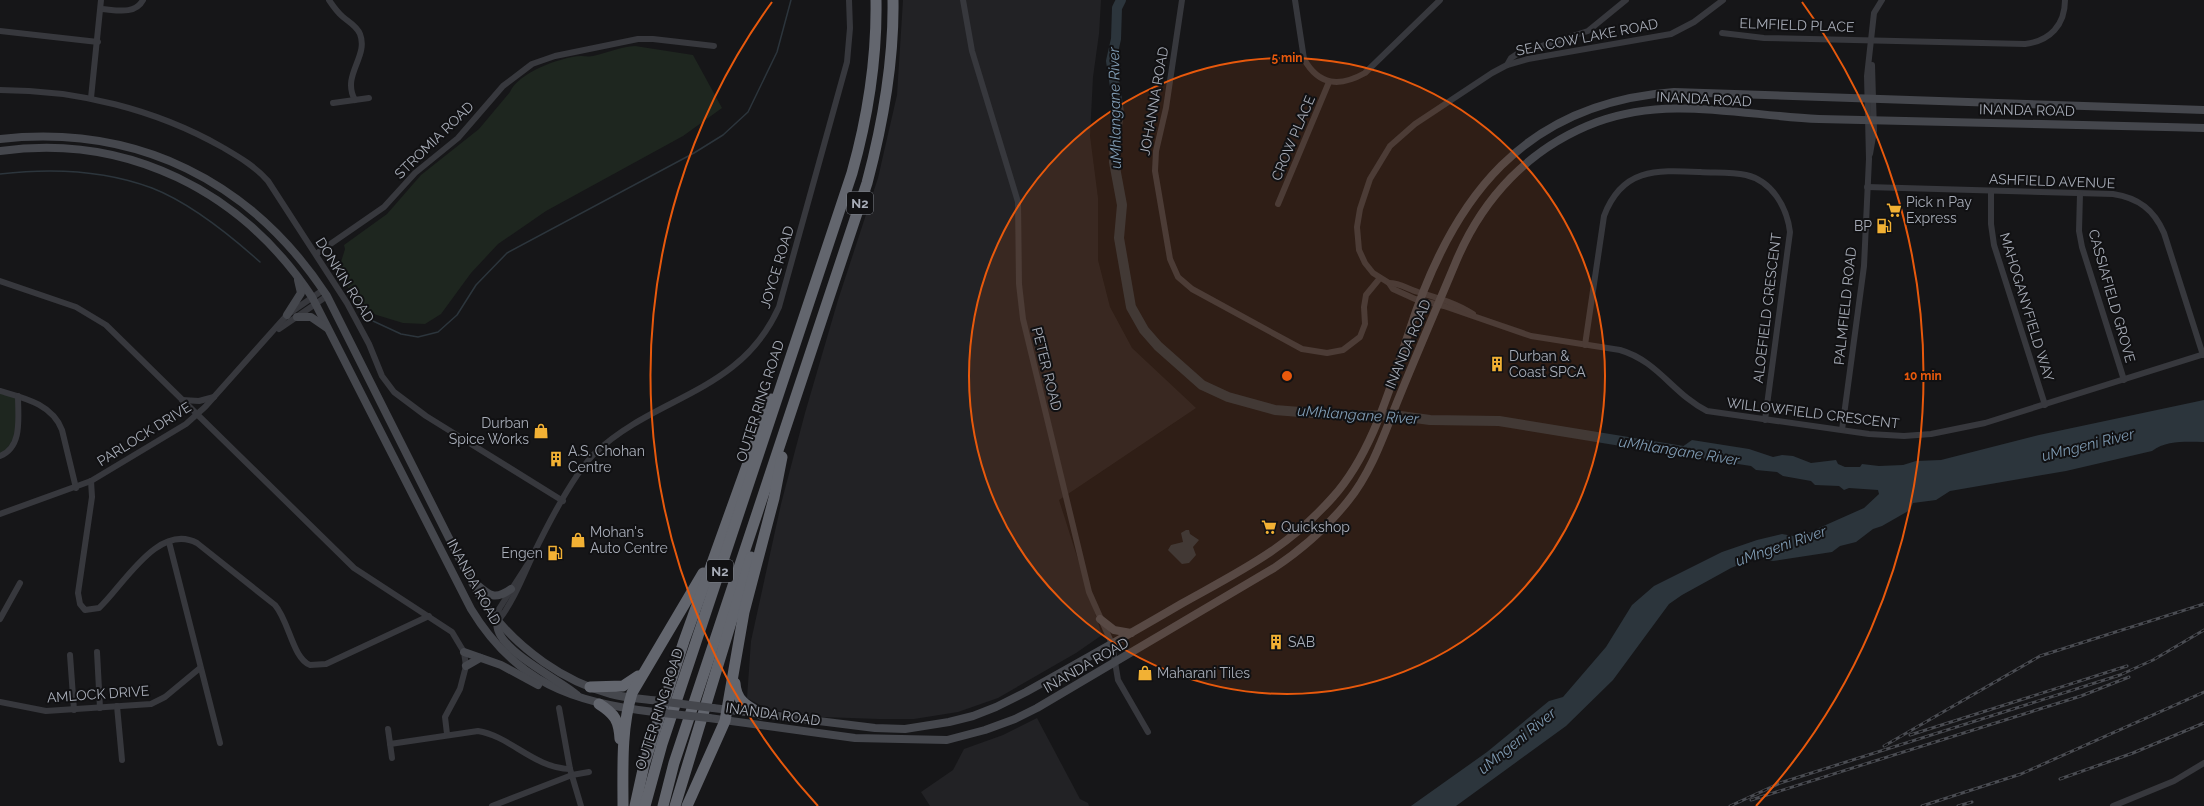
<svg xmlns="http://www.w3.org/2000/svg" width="2204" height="806" viewBox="0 0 2204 806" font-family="Raleway,sans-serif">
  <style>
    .built { fill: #222225 }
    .green { fill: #1e261f }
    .water { fill: #2c353c }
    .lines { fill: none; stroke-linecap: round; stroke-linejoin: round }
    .stream { stroke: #2c353c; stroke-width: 1.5 }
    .river { stroke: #2c353c; stroke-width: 10 }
    .minor { stroke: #37383d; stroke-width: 6 }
    .secondary { stroke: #45474d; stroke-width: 8 }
    .motorway { stroke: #63666e; stroke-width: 11 }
    .rail-casing { stroke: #4a4c52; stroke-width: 3 }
    .rail { stroke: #111113; stroke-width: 1.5; stroke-dasharray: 4.5; stroke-linecap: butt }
    .secondary-bridge { stroke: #45474d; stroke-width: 8 }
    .ring { fill: none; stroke: #e8590c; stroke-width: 2 }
    .labels { text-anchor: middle; stroke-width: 4; stroke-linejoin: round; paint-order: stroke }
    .shield { fill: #111113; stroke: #7b7e86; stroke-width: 1 }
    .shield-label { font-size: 13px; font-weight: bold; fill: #a8adb8 }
    .street-label { font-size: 14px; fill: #a8adb8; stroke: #111113 }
    .poi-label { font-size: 14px; fill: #a8adb8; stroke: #111113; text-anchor: start }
    .water-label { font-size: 15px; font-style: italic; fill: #7f9bb3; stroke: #111113 }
    .centre { fill: #e8590c; stroke: #111113; stroke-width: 2 }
    .ring-label { font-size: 12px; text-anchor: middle; font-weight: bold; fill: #e8590c; stroke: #111113; stroke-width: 4; stroke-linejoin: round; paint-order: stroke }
  </style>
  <rect width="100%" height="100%" fill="#161618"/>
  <g class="built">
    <polygon points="903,0 1101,0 1099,34 1093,77 1090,136 1098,198 1098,260 1110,307 1132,348 1196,408 1059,500 1102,635 1076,653 998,698 958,712 914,719 879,719 822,717 767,709 747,698 751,641 781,504 805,413 838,300 878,178 897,95"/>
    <polygon points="1037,718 1080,799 1088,803 1089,806 930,806 921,792 953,770 964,749 1003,735"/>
  </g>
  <g class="green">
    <path d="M635,46L693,55L722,108L683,136L546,211L498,244L471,273L441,314L425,324L403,323L367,312L346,285L338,263L341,262L345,249L344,245L387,214L421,175L479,129L510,92C518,73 560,57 581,56C585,56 589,57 593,56C607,53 620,47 635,46Z"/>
    <path d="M0,392L17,397C16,420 20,440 0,455Z"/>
  </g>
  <g class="water">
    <path d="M2204,400V442C2186,442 2167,440 2152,451L2066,471L1950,491L1936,500L1913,503L1910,510L1882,526L1873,529L1856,542L1840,546L1832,552L1773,561L1756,558L1731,568L1682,595L1669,604L1613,680L1566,726L1456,806H1411L1487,752L1549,701L1563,697L1606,647L1632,605L1654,586L1722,552L1757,540L1782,534L1793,536L1810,532L1864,508L1879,494L1878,490L1849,488L1844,490L1839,486L1815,485L1811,481L1783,476L1777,472L1756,470L1751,466L1725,462L1723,459L1716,461L1675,452L1692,440L1749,449L1773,457L1782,455L1793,456L1811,463L1836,460L1838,464L1845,467H1860L1862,464L1879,466L1903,465L1916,461L1941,460L2039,435Z"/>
    <polygon points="1186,530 1189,530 1190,534 1199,540 1193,547 1196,555 1189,563 1182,564 1168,550 1171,545 1183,542 1181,533"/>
  </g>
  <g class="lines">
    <g class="stream">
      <path d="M0,174C51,168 104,170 152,188C188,202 231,236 260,262"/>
      <polyline points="373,321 401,334 418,337 438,332 457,315 476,285 507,253 694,153 723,135 748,112 777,52 791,0"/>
    </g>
    <polyline class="river" points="1121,0 1117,8 1116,39 1111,61 1119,112 1115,141 1114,162 1122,205 1119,238 1131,307 1144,330 1158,346 1202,385 1228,397 1275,410 1350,416 1393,415 1430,420 1499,421 1689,452"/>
    <g class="minor">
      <path d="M329,0C333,6 337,12 343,17C349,22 357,26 360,34C369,57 341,75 355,100"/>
      <polyline points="963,0 972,51 1018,202 1019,284 1023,319 1089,592 1112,644 1118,680 1148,732"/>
      <polyline points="1182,0 1166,108 1156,151 1155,171 1170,259 1178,277 1192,289 1302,349 1327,353 1343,350 1360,337 1365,324 1364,307 1366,295 1380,278"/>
      <path d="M1295,0L1304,59C1319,86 1340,87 1365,73L1440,0"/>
      <path d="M1723,0L1694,22L1671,34L1528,59L1507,65L1492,73L1415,124L1390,146L1370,179L1360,209L1357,227L1359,250L1365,263L1373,273L1389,283L1393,289L1415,299L1444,306L1531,336L1620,350C1658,361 1673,394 1707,411L1869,434L1904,436L1931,434L1985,423L2204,354"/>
      <path d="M102,9C116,10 135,15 143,0"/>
      <polyline points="0,31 98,42"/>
      <path d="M1722,33L1764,38L2025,44C2050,41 2065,25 2065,0"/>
      <polyline points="1507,65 1511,58 1517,54 1588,31 1626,0"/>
      <path d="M0,90C77,90 155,109 222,147C239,157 255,166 268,181L347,303L369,344L382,376L394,392L426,416L563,501"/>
      <polyline points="91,98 101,0"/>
      <polyline points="333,103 369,98"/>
      <polyline points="1870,154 1874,131 1872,65"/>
      <path d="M1867,187L2113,194C2139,198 2154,210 2164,233L2203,355"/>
      <polyline points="1991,191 1991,224 1994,245 2045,405"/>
      <polyline points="2080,194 2079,231 2082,247 2124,380"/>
      <polyline points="1278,204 1329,82"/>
      <polyline points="316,254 384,207 415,173 458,138 503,86 532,64 555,56 638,39 653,39 714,46"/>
      <polyline points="0,281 76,307 106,325 354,568 452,632 464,652 466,666 460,689 445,717 447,734"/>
      <path d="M1389,283C1400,283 1408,289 1418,292C1438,298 1456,303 1473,314"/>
      <polyline points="279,329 327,296"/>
      <path d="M1585,345L1604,216C1622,168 1656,170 1700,172C1715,173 1731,172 1746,175C1772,181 1787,207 1790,232L1765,420"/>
      <path d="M0,391C24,398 52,404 62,430L76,488"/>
      <polyline points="182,400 199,401 214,397"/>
      <polyline points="1842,430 1864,266 1869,159 1867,76 1874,13 1882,0"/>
      <path d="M0,456C23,447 18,417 18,396"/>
      <path d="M91,481L92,497L78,593L80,604L85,610L99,608C123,586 158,522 197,543L275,605C289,621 293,659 310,665L326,664L429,616"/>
      <polyline points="0,514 91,481 186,424 205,407 287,315 323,290"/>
      <polyline points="169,542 220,743"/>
      <polyline points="0,619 20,583"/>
      <polyline points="498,620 499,609 529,562"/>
      <path d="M498,621C513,602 522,579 532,557C546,528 573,475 595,453C656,395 740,394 779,307L847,62L850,28L849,0"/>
      <polyline points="97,652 100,708"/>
      <polyline points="70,655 74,710"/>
      <polyline points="0,702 46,711 151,704 165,697 200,668"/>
      <polyline points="117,706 122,760"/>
      <polyline points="559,708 570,769 581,806"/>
      <polyline points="388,729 392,758"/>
      <path d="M390,744L478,731C510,736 534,768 570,769"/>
      <polyline points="492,806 572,775 589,772"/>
      <polyline points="2113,806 2174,781 2204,763"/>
    </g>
    <g class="secondary">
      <path d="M0,139C137,124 252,181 327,296L462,564C471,580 479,597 490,611C519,649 564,682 611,694C626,698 643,699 659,701"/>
      <path d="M0,151C127,133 242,191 312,297L471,609C516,683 572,702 654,712"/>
      <polyline points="287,315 301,293 298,280"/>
      <polyline points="297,317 311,317 327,328"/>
      <path d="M475,583C489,595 494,601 511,589"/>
      <polyline points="1100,619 1114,630 1131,633"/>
      <path d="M498,621C490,647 561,680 577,695"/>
      <polyline points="464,652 501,665 538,685"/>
      <polyline points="466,666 480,658"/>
      <path d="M713,708L875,728L905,729L949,722L973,716L996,707L1026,692C1078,663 1130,634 1181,604C1240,571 1287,549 1333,497C1373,452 1390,387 1409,332C1452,197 1524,103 1674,92C1851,97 2027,105 2204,110"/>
      <path d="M709,718L855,738L947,740L985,730L1015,719L1037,708L1274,568C1301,550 1328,526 1348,501C1373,470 1385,431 1400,395C1418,351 1437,307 1455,264C1482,198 1530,147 1597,122C1669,95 1745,116 1819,119C1948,123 2076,124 2204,128"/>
    </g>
    <g class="motorway">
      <path d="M735,683C736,701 747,706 761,714"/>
      <polyline points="590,687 623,686 638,676"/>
      <path d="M599,704C615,714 619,721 620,739"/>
      <path d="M623,806C623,770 621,728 632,693L703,573"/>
      <polyline points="635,806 644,765 684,641 771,399"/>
      <path d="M645,806L662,744L852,173C868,116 877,59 876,0"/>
      <path d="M663,806L674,763L867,183C883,123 894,62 893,0"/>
      <polyline points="675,806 751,557"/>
      <polyline points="687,806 725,721 744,612 774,498 782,457"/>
    </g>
    <g class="rail-casing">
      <g id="rail">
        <polyline points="1910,735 2127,666"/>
        <polyline points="1884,746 2040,656 2204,604"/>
        <polyline points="2060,779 2133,753 2204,723"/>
        <polyline points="1751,800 2081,696 2129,677"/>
        <polyline points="1730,806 1780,783 2120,675 2153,660 2204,630"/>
        <polyline points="1922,806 2021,774 2204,692"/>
        <polyline points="1958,806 1972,802"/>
      </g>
    </g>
    <use href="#rail" class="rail"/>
    <g class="secondary-bridge">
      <polyline points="659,701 713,708"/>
      <polyline points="654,712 709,718"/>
    </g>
  </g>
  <circle cx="1287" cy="376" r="318" fill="#e8590c" fill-opacity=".12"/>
  <g class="ring">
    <circle cx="1287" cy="376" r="318"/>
    <path d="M818 806A636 636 0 0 1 772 2M1802 2A636 636 0 0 1 1756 806"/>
  </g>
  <defs>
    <g id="supermarket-bare" transform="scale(1.2)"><path d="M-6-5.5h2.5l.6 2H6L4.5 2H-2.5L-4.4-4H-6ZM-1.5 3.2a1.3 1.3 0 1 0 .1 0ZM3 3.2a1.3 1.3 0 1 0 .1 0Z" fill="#f2b134" stroke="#111113" stroke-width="2.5" paint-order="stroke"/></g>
    <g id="fuel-bare" transform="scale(1.2)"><path d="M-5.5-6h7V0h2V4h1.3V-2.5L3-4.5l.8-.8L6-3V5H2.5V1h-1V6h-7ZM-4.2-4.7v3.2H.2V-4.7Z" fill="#f2b134" stroke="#111113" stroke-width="2.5" paint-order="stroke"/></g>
    <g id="building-bare" transform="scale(1.2)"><path d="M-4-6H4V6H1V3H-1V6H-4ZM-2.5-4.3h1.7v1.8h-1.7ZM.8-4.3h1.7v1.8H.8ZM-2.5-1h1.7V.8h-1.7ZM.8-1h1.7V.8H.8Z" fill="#f2b134" stroke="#111113" stroke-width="2.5" paint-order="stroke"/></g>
    <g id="shop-bare" transform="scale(1.2)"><path d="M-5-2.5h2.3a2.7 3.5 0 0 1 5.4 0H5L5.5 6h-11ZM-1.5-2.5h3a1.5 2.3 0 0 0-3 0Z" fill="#f2b134" stroke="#111113" stroke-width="2.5" paint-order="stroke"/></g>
  </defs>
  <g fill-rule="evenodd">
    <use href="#supermarket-bare" x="1894" y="210"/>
    <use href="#fuel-bare" x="1884" y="226"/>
    <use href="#building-bare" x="1497" y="364"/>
    <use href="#shop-bare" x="541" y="431"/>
    <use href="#building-bare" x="556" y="459"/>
    <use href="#supermarket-bare" x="1269" y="527"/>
    <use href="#shop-bare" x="578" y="540"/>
    <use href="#fuel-bare" x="555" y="553"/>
    <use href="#building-bare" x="1276" y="642"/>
    <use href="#shop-bare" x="1145" y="673"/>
  </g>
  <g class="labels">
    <g class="shield">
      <rect x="847" y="192" width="26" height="22" rx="3"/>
      <rect x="707" y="560" width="26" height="22" rx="3"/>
    </g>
    <g class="shield-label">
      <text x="860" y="208">N2</text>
      <text x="720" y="576">N2</text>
    </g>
    <g class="street-label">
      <text transform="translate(1797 25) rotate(2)" y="5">ELMFIELD PLACE</text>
      <text transform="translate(1587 37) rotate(-11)" y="5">SEA COW LAKE ROAD</text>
      <text transform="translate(1704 99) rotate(3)" y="5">INANDA ROAD</text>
      <text transform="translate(1154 101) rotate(-80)" y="5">JOHANNA ROAD</text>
      <text transform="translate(2027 110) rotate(1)" y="5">INANDA ROAD</text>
      <text transform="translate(1293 138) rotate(-67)" y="5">CROW PLACE</text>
      <text transform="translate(434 140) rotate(-44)" y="5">STROMIA ROAD</text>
      <text transform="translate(2052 181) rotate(2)" y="5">ASHFIELD AVENUE</text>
      <text transform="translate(777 267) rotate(-73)" y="5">JOYCE ROAD</text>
      <text transform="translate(345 280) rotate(58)" y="5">DONKIN ROAD</text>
      <text transform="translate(2112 296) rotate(74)" y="5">CASSIAFIELD GROVE</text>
      <text transform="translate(1845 306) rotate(-84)" y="5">PALMFIELD ROAD</text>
      <text transform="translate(2027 307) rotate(73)" y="5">MAHOGANYFIELD WAY</text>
      <text transform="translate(1767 308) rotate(-83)" y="5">ALOEFIELD CRESCENT</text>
      <text transform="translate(1408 344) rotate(-67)" y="5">INANDA ROAD</text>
      <text transform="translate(1047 369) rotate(76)" y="5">PETER ROAD</text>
      <text transform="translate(760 401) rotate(-72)" y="5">OUTER RING ROAD</text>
      <text transform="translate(1813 413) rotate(7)" y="5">WILLOWFIELD CRESCENT</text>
      <text transform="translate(144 434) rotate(-32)" y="5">PARLOCK DRIVE</text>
      <text transform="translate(474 582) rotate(61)" y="5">INANDA ROAD</text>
      <text transform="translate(1086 665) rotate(-30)" y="5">INANDA ROAD</text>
      <text transform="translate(98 694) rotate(-4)" y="5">AMLOCK DRIVE</text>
      <text transform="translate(659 709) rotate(-72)" y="5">OUTER RING ROAD</text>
      <text transform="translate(773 714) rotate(8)" y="5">INANDA ROAD</text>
    </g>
    <g class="poi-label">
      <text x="1906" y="207">Pick n Pay<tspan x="1906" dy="16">Express</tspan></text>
      <text x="1872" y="231" text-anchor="end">BP</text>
      <text x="1509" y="361">Durban &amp;<tspan x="1509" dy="16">Coast SPCA</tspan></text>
      <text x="529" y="428" text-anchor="end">Durban<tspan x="529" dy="16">Spice Works</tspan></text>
      <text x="568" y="456">A.S. Chohan<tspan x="568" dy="16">Centre</tspan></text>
      <text x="1281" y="532">Quickshop</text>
      <text x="590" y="537">Mohan's<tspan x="590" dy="16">Auto Centre</tspan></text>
      <text x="543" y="558" text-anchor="end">Engen</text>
      <text x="1288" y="647">SAB</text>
      <text x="1157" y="678">Maharani Tiles</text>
    </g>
    <g class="water-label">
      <text transform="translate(1115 108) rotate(-91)" y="5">uMhlangane River</text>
      <text transform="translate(1358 415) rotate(4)" y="5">uMhlangane River</text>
      <text transform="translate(2088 445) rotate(-14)" y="5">uMngeni River</text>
      <text transform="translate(1679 451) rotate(9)" y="5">uMhlangane River</text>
      <text transform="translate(1781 546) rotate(-19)" y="5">uMngeni River</text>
      <text transform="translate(1517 741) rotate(-39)" y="5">uMngeni River</text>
    </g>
  </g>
  <circle cx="1287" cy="376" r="6" class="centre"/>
  <g class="ring-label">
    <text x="1287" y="62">5 min</text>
    <text x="1923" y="380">10 min</text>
  </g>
</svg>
